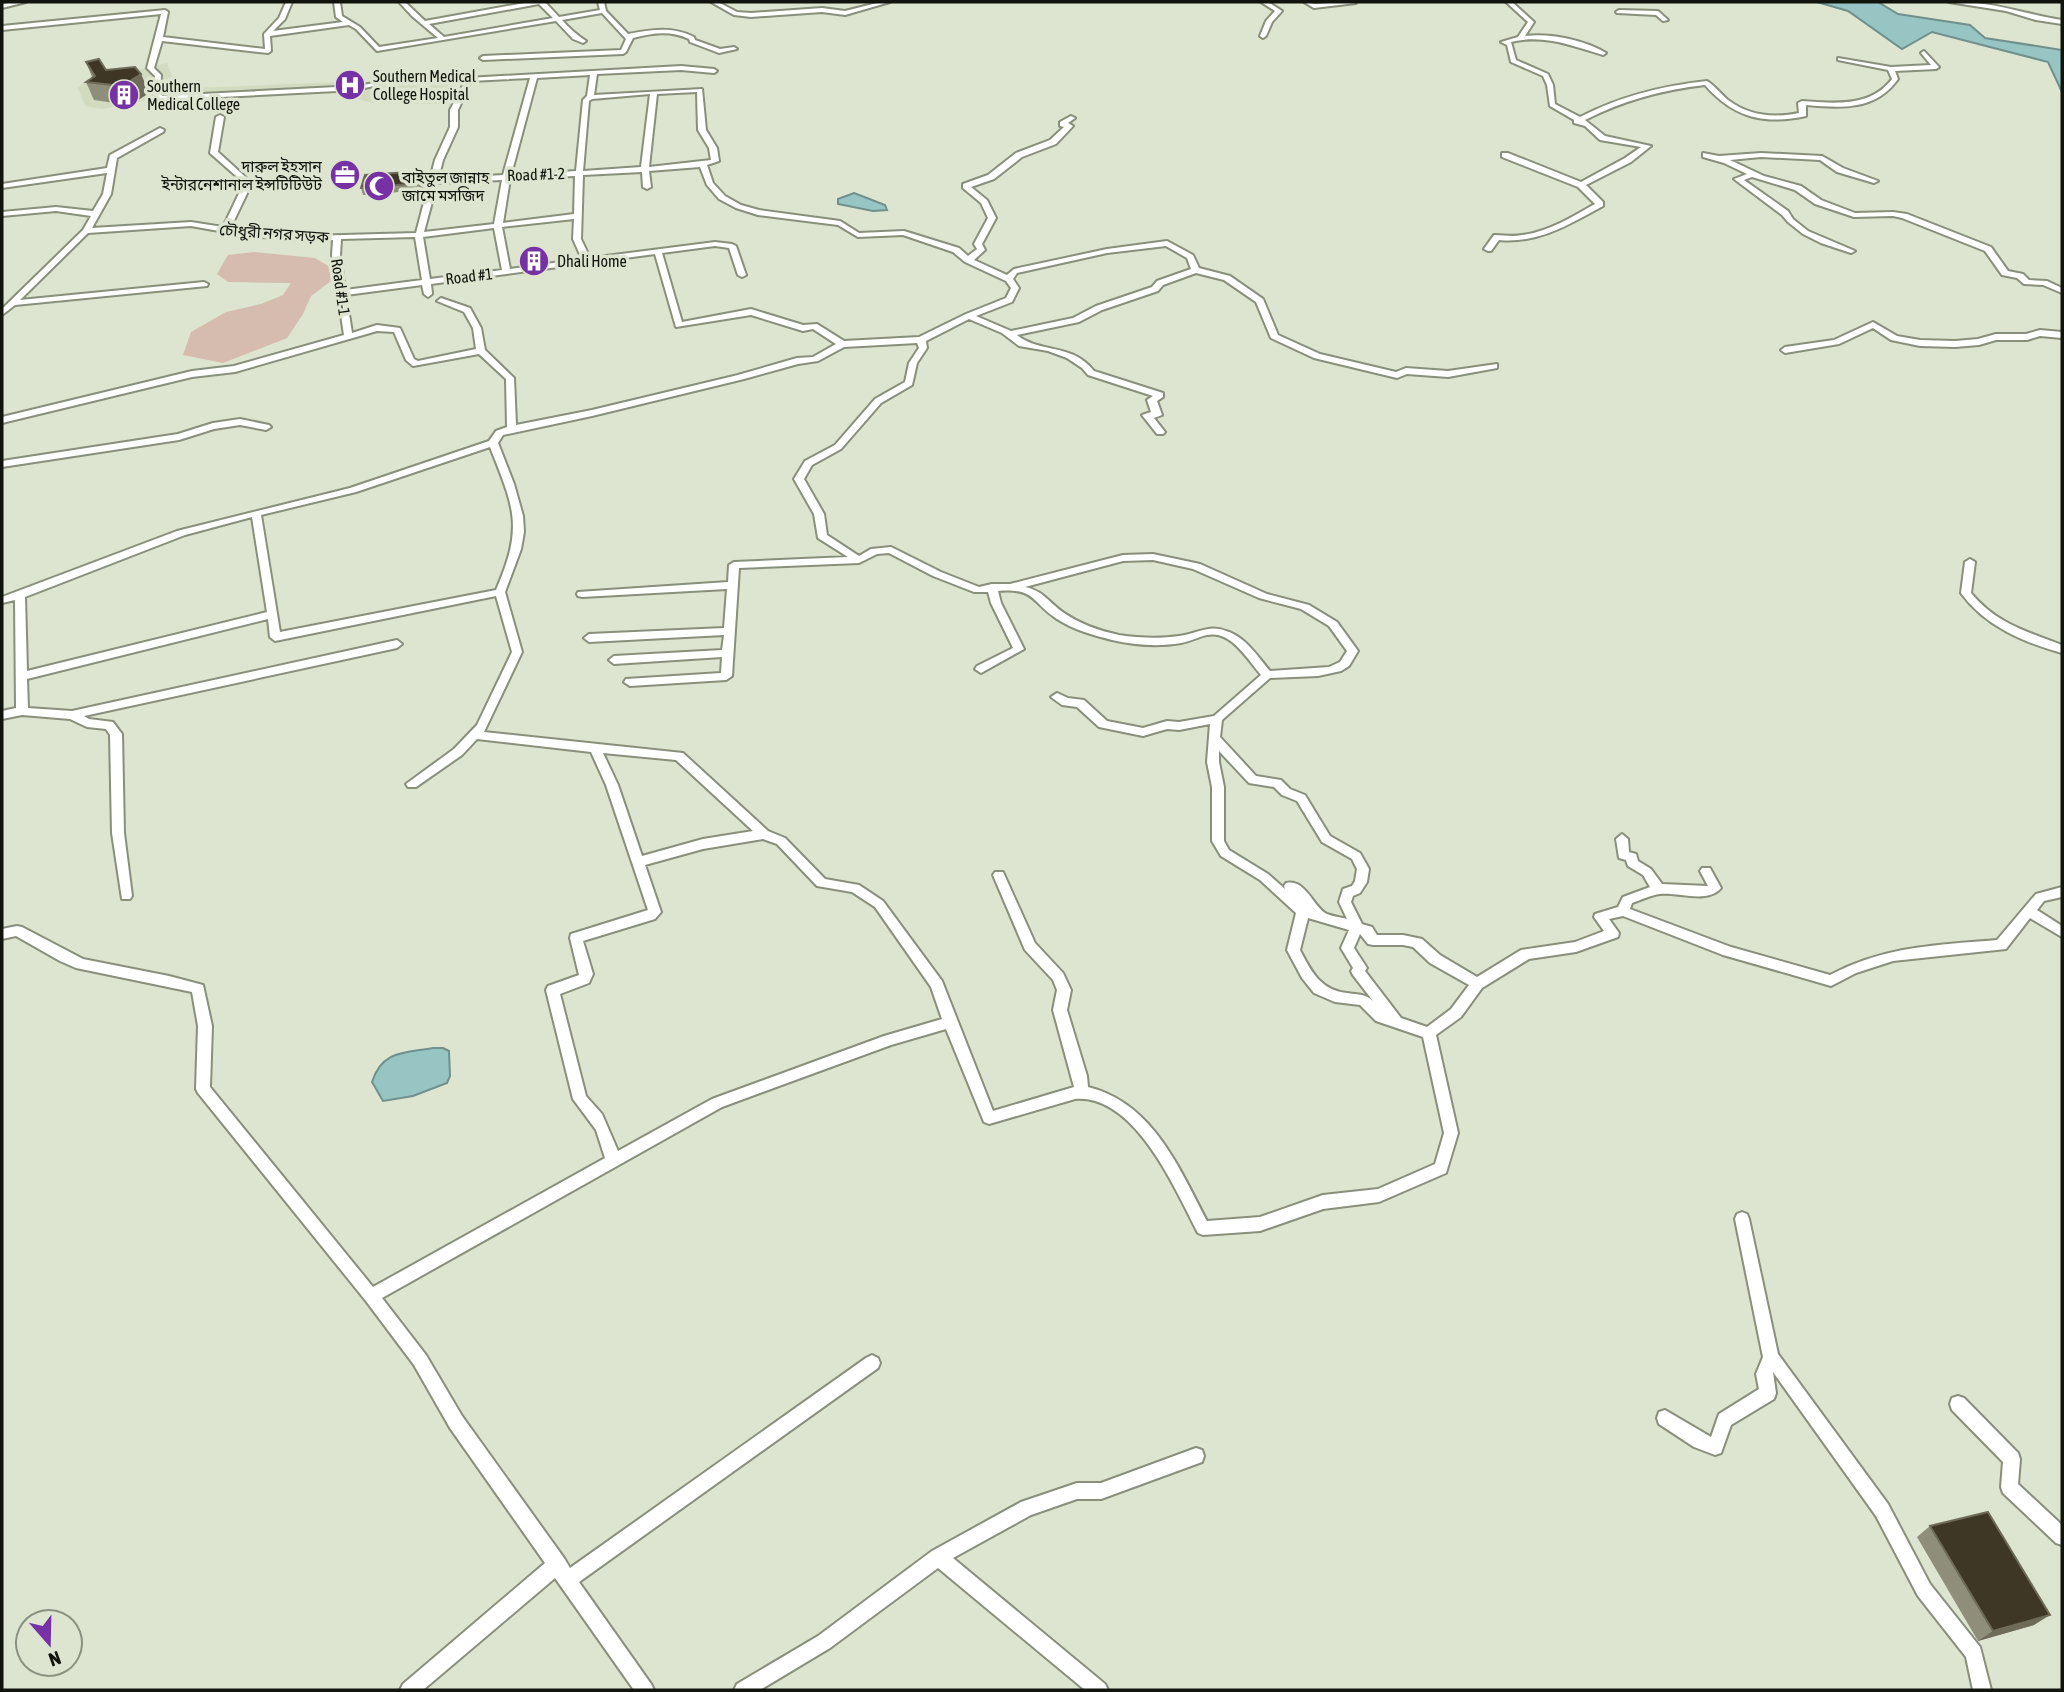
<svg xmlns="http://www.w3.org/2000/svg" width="2064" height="1692" viewBox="0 0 2064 1692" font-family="'Asap Condensed','Noto Sans Bengali',sans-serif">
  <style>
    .built { fill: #d2dbbf }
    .green { fill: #d5bcae }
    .water { fill: #97c5c3; stroke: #6f908c; stroke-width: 2 }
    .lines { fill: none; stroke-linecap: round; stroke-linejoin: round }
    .minor-casing { stroke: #888f7b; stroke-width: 4 }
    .minor { fill: #fff; fill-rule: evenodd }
    .wall { fill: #8e8e7a }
    .shaded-wall { fill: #6e6b59 }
    .building { fill: #3e3726; stroke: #6e6b59; stroke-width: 2 }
    .labels { text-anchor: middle; stroke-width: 7; stroke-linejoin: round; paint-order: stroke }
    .far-poi-label { font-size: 16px; fill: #11140d; stroke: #dde4cf; text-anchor: start }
    .far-street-label { font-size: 16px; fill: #11140d; stroke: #dde4cf }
  </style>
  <rect width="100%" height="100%" fill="#dde4cf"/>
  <polygon class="built" points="167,63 173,79 172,89 366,81 454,70 461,72 464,78 439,104 372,103 331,91 150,100 102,109 85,106 78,88 85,82"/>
  <polygon class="green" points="254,252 315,258 330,267 331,281 311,296 303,314 287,338 223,363 183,355 191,332 226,312 261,304 283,295 291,283 228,282 217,274 228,255"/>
  <g class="water">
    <polygon points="1817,2 1878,2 1898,14 1970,25 1985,38 2062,50 2062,92 2048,62 1932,32 1902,49 1848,11"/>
    <polygon points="854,193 885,205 887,210 873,211 838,204 838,199"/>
    <path d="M433,1048H443L449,1051L450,1076L447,1083L413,1096L383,1101L372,1082C382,1050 405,1053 433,1048Z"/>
  </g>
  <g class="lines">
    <g class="minor-casing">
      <g id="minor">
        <polygon points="14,2 26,2 2,8 2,4"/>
        <path d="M286,2H292L285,19L273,31L343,22L336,17L334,2H340L342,16L360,27L379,47L438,38L412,16L399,2H405L425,21L530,2H545L559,17L600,10L598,2H604L606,11L628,34C652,30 671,26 694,37L695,40L720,49L734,47L737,49L719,53L690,42L689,39C670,30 652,33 633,38L626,52L623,54L483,60L480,58L483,56L621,50L626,39L602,13L562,20C570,29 577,35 586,41L583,43L573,39L556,21L377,51L356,29L349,25L270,36L271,51L268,53L162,41L154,68L161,75L160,94L163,96L356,86L375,83L378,85L356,90L162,100L153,95L155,76L147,68L161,14L2,30V26L165,10L168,12L163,37L265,49L264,34L279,18ZM539,4L553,18L444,37L429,24Z"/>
        <polygon points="711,2 718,2 737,12 751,13 822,8 845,11 881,2 890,2 845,15 822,12 751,17 734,15"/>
        <polygon points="1261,2 1268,2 1282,11 1272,22 1266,36 1263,38 1260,36 1266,21 1275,11"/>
        <polygon points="1304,2 1315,4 1345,2 1356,3 1314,8"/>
        <path d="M1506,2H1512L1534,22L1525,36C1551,33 1584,40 1606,53L1603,55C1572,46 1544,34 1511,42L1516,60L1548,74L1553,85L1555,104L1580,117C1621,96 1661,86 1707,81C1715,86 1721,94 1728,100C1749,116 1774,118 1799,113L1798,103L1802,101C1834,103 1870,108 1892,79L1888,70L1838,60V58L1891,67L1931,65L1921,53L1924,51L1939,67L1936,69L1895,71L1898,79C1875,111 1842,108 1806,105V116C1764,125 1734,118 1705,85C1662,90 1624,100 1585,120L1605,136L1651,146L1631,162L1586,185L1603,202V206C1570,224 1538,244 1499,240L1491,251H1488L1484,249L1494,235C1504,235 1513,237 1522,235C1549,232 1573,216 1595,204L1578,187L1502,157V153H1508L1581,182L1625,158L1641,147L1600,140L1585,126L1574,123V120L1550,106L1547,85L1543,76L1511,62L1507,45L1501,42L1518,37L1528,22Z"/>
        <path d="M1949,2C1988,0 2024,14 2062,20V24L2036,20L2006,11Z"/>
        <polygon points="1619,10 1658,11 1668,20 1663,21 1656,15 1617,13 1616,12"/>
        <path d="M681,66L714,69L717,71L714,73L681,70L597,74L594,95L702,89L706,130L717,148L719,161L707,165L713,183L725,196L741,205L759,210L840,221L859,233L904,231L959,248L968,256L977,249L974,244L988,218L981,203L963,188V184L988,175L1016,153L1050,140L1064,127L1060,126V122L1071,116L1075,118L1068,123L1073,126L1056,144L1022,157L994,179L971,187L987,200L996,218L982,244L985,250L974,260L1007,275L1014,269L1107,249L1167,241L1193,255L1199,268L1230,276L1263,299L1278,335L1320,354L1396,372L1406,368L1448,371L1497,364V368L1448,377L1407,374L1397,378L1314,358L1271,338L1256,302L1224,280L1196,273L1163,285L1158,291L1102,310L1079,322L1017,335C1040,354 1071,342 1094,371L1163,393V397L1157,401L1162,415L1154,418L1165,432L1163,434H1157L1142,415L1151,412L1147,400L1153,396L1088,375L1082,368L1067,358L1048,351L1019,346L1002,333L969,319L926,341L927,348L917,363L912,385L881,403L841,449L812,465L804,479L824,514L827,535L859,556L871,549L891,547L941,572L979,587L992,584H1010L1123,555L1153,554L1200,564L1267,594L1309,605L1337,622L1358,651L1349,666L1341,671L1318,676L1270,678L1222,720L1220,737L1256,776L1281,780L1290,789L1305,795L1330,836L1360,853L1369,869L1367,882L1360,893L1353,896L1351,902L1362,924L1372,927L1377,935H1403L1422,939L1440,955L1477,977L1521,950L1575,942L1604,931L1594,917L1595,914L1618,907L1623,897L1650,887L1643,875L1628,866L1626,860L1619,858L1616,839L1622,834L1628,839L1629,852L1636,854L1638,861L1651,869L1662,884L1708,886L1700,871L1702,868H1710L1721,888C1708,904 1678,892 1660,894C1651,895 1641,900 1632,903L1630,909L1731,947L1830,975C1885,946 1937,945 1997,940L2036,894L2062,887V897L2044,901L2037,910L2062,926V937L2030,918L2006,949L1893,961L1856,973L1831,986L1723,955L1623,916L1609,919L1619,933L1618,937L1576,952L1529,959L1482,988L1461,1017L1436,1035L1458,1133L1446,1173L1379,1202L1323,1209L1260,1231L1203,1235L1198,1233C1175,1189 1135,1094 1075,1099L989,1124L984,1122L946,1029L891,1045L722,1107L382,1298L426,1355L462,1416L564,1558L570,1568L866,1358L872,1355L878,1358L880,1363L878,1368L579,1582L651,1684L654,1690H634L555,1578L423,1690H400L403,1684L545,1563L450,1428L414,1365L366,1301L198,1093L196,1089L198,1026L192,992L76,968L60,961L16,936L2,939V929L17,926L22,927L83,959L169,976L203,985L212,1026L210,1087L373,1287L605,1158L596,1130L573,1099L546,990L548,986L579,975L570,938L571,934L648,910L606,785L591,752L477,739L462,755L416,787H408L406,784L454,749L477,725L512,652L496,596L275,641L270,637L268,619L27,679L28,708L72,711L397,640L402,644L397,648L84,716L89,719L113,722L122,734L124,833L132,896L130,899H122L112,833L110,735L106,729L87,727L70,719L22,715L2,719V711L16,708L15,600L2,603V597L177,531L350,488L489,441L496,431L507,427L506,379L479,354L413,366L406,360L394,332L377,331L235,372L192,377L2,423V417L192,371L234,366L344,335L332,255L333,240H307L247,236L191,226L88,233L20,300L204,282L208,284L207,286L15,305L2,315V309L83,230L91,216L56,211L2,216V212L56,207L93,211L103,194L107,173L2,188V184L107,168L110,155L160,128L164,130L163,132L117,158L111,194L92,228L191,222L223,227L244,183L210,153L216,117L220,115L224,117L218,152L252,183L230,229L307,236L416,233L435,160L450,127V110L467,78ZM590,75L587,96L583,100L576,171L511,175L537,78ZM530,78L503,175L438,179L443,160L458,127V110L471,81ZM697,92L698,130L709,148L711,160L649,167L657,94ZM650,94L641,167L583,171L589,101L592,99ZM700,167L707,185L719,199L736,208L758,215L838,225L858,237L903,235L953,252L965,262L1006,281L1011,288L1006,298L966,314L919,337L844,341L817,324L803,325L751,309L682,322L662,253L715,246L729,248L738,275L742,277L746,275L736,246L732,244L715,242L590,258L581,239L583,175L642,172L643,187L647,189L651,187L649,171ZM575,176L574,214L503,223L510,179ZM502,180L494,224L424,232L437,183ZM574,219L573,239L582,259L510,269L502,227ZM494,228L502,270L430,279L423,237ZM415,237L422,280L345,290L340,255L341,239ZM1166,246L1187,258L1191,269L1157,281L1152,287L1096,306L1073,318L1011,331L976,316L1012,302L1019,288L1013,279L1017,273L1107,253ZM655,254L676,327L751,315L803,331L813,329L836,344L813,357L797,358L738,375L592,410L516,425L514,378L485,350L481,328L470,308L441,298L437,301L464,312L473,328L476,349L418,361L414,359L400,328L377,325L352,333L346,295L422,285L424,294L428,297L432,294L431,284ZM917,343L919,348L909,363L905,382L875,399L835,445L805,461L794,479L814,514L818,538L848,557L734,562L729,565L728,582L578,592L577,594L578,596L582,597L727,589L724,628L589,634L584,638L589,642L724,635L722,650L614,656L609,660L614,664L722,657L721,673L626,679L624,682L630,686L726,680L732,676L739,568L859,563L877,554L889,553L933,576L974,592H988L991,603L1013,648L977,666L975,669L981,673L1024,649L1001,603L998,591C1036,588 1031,602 1057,619C1074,630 1093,635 1112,640C1134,645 1159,647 1181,643C1193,641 1206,632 1218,635C1236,639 1249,661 1261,675L1214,716L1179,722L1167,721L1143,728L1107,721L1084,700L1068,698L1057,693L1051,697L1062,705L1077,707L1099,727L1143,736L1167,729L1179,730L1210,724L1207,762L1212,787V841L1221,856L1260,880L1296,913L1287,950L1302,978L1314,993L1335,1002L1360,1005L1376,1021L1423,1037L1444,1133L1435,1164L1378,1189L1323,1195L1260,1217L1207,1221C1179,1168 1153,1103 1088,1087L1087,1076L1067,1010L1071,990L1063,973L1035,943L1003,872H995L993,875L1025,950L1053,980L1057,990L1053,1010L1074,1087L993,1111L942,981L883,901L859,885L825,879L785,838L768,831L683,753L484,732L522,652L505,592L521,549L524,532L523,516L514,484L498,443L503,435L592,416L744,379L798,364L818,361L844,347ZM490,447C514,508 524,526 496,590L280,632L261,515L356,492ZM252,517L267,612L27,671L25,597L185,535ZM1153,560L1193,569L1259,598L1301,609L1329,626L1347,651L1340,662L1329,667L1270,671C1257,656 1246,637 1226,631C1209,624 1196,634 1179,636C1159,639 1139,638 1119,635C1100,631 1080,624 1064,613C1048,602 1044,591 1025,587L1123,561ZM1219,751L1249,783L1274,787L1282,795L1297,801L1322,842L1352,859L1357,869L1355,881L1352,886L1343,889L1339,902L1347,919C1340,917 1330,916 1325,913C1312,904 1305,879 1286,883L1284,886L1285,889L1268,874L1229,850L1224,841V787L1219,762ZM603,753L676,760L753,831L703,839L642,856L618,785ZM763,839L777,844L817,886L852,892L875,907L931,987L942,1019L884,1036L712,1099L618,1151L602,1114L586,1096L560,994L589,983L593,974L583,941L655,919L661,912L645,865L703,849ZM1308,918L1349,930L1341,948L1353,968L1351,971L1353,975L1373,1001C1365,993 1357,995 1347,993C1320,990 1311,971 1300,950ZM1360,934L1368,944L1373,945H1403L1413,947L1430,963L1469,985L1451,1009L1427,1027L1401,1018L1365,971L1367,968L1354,948Z"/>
        <polygon points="1703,153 1719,156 1761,153 1822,156 1843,168 1878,181 1874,183 1837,172 1820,160 1761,157 1730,160 1764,176 1801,186 1821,200 1855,213 1893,212 1907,214 1991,247 2008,271 2023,274 2029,280 2047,281 2062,288 2062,293 2043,285 2024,284 2017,278 2002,275 1985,251 1902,218 1893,216 1854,217 1815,204 1795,190 1752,177 1744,180 1788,211 1793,219 1808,231 1855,251 1851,253 1821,243 1803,234 1788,222 1782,215 1734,179 1747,174 1724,163 1703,157"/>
        <polygon points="1873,322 1897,336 1920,340 1955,341 1978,339 1996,334 2026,334 2040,330 2062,332 2062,338 2040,336 2027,340 1996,340 1979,345 1955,347 1920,346 1891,340 1873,328 1839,344 1785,353 1781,350 1785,347 1834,340"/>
        <polygon points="240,419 269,425 271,427 266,430 240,425 214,429 179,440 2,467 2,461 178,434 213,423"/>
        <path d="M1970,559L1975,562L1971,593C1997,624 2026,631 2062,645V653C2023,642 1985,626 1961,593L1965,562Z"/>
        <polygon points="1742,1212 1747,1214 1749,1219 1778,1354 1888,1504 1930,1584 1980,1647 1991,1690 1973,1690 1966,1657 1918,1596 1876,1516 1773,1372 1776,1393 1774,1399 1731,1425 1721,1453 1715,1455 1694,1447 1659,1424 1657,1418 1659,1412 1665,1410 1711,1437 1719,1414 1759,1389 1756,1374 1763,1357 1735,1219 1737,1214"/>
        <polygon points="1958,1396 1964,1398 2018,1453 2020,1459 2018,1484 2062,1525 2062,1545 2056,1543 2003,1493 2001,1487 2003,1462 1952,1410 1950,1404 1952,1398"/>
        <polygon points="1196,1448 1202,1450 1204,1456 1202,1462 1101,1499 1077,1499 1031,1515 953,1558 1105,1684 1108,1690 1085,1690 938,1568 830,1648 760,1690 734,1690 737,1684 818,1636 932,1551 1021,1502 1077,1483 1101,1483"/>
      </g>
    </g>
    <use href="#minor" class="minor"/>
  </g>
  <g class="wall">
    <polygon points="86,62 106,70 141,74 149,93 138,100 121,104 94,100 86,82 92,77"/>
    <polygon points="425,178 423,190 363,195 361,188"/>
    <polygon points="1930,1526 2034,1625 1978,1641 1917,1537"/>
  </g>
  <g class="shaded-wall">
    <polygon points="141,74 149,93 138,100 121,104 113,85"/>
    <polygon points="423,171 425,178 423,190 421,183"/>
    <polygon points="2050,1615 2034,1625 1978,1641 1993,1631"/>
  </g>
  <g class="building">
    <polygon points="99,59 106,70 135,67 141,74 130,81 113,85 86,82 95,76 86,62"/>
    <polygon points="423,171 421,183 361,188 365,175"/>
    <polygon points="1988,1512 2050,1615 1993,1631 1930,1526"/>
  </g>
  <defs>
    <g id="hospital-disc" transform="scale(1.575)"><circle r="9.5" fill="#7631a5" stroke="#dde4cf"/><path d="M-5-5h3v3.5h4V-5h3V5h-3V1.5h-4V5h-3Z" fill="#fff"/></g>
    <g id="building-disc" transform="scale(1.575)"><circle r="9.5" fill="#7631a5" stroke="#dde4cf"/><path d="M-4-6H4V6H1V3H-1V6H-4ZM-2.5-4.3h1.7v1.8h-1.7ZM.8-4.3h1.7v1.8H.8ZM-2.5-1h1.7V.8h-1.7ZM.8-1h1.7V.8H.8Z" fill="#fff"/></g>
    <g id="office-disc" transform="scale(1.575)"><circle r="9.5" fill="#7631a5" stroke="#dde4cf"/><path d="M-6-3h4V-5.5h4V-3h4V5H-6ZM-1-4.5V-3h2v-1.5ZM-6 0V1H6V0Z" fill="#fff"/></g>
    <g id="mosque-disc" transform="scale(1.575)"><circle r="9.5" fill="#7631a5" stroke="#dde4cf"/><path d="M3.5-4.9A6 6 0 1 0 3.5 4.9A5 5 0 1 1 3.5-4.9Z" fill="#fff"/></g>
  </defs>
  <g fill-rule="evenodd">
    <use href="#hospital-disc" x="350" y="85"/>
    <use href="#building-disc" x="124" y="95"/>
    <use href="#office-disc" x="345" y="175"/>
    <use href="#mosque-disc" x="379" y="186"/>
    <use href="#building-disc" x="534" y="261"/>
  </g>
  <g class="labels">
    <g class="far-poi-label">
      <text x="373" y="82">Southern Medical<tspan x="373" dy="18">College Hospital</tspan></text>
      <text x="147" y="92">Southern<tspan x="147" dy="18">Medical College</tspan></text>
      <text x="322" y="172" text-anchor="end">দারুল ইহসান<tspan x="322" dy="18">ইন্টারনেশানাল ইন্সটিটিউট</tspan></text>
      <text x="402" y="183">বাইতুল জান্নাহ<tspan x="402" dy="18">জামে মসজিদ</tspan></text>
      <text x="557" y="267">Dhali Home</text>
    </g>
    <g class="far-street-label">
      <text transform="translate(536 174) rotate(-2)" y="6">Road #1-2</text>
      <text transform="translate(274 233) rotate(4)" y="6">চৌধুরী নগর সড়ক</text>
      <text transform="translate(469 276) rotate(-7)" y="6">Road #1</text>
      <text transform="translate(341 287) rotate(82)" y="6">Road #1-1</text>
    </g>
  </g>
  <rect width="2064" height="1692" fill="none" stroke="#11140d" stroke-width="7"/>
  <g transform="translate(49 1643) rotate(160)"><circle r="33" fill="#dde4cf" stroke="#8b9181" stroke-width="2"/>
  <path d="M0-5L12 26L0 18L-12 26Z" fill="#7631a5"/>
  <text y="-10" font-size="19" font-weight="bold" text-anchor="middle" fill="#11140d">N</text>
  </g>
</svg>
